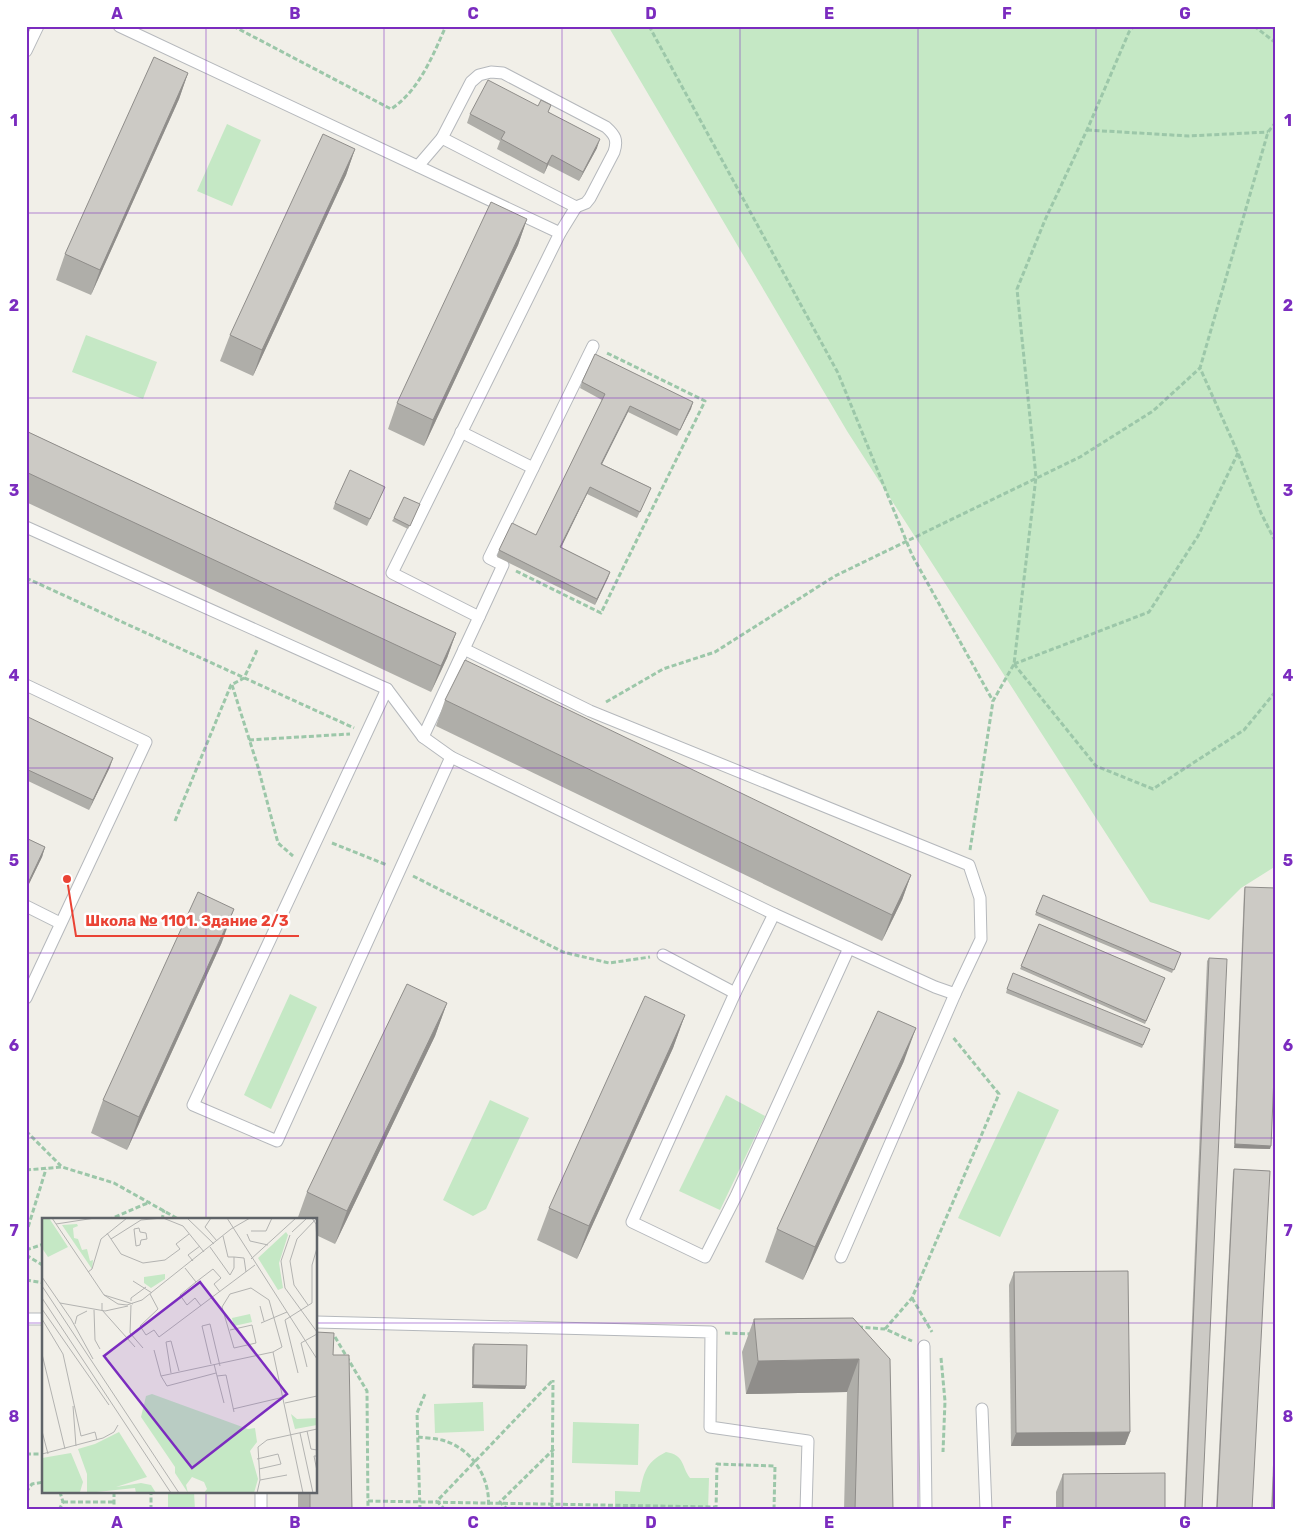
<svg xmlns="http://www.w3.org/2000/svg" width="1302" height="1536" viewBox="0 0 1302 1536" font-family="Rubik,sans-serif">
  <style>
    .green { fill: #c5e8c5 }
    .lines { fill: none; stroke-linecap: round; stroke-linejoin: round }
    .lane-casing { stroke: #b5b8bc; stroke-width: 13 }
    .path { stroke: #9cc7a9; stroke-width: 3; stroke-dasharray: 5 2.5; stroke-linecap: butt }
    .lane { stroke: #fff; stroke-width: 11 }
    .wall { fill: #afaea9 }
    .shaded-wall { fill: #8f8d8a }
    .building { fill: #cccac5; stroke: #8f8d8a }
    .grid { fill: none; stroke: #7b2cbf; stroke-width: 1; stroke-opacity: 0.55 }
    .inset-road { fill: none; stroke: #b3b3b1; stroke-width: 1 }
    .view { fill: #7b2cbf; fill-opacity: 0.15; stroke: #7b2cbf; stroke-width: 2.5 }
    .inset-edge { fill: none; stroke: #5f6368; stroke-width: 2.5 }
    .leader { fill: none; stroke: #ea4335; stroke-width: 2 }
    .callout-dot { fill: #ea4335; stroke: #fff; stroke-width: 2 }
    .callout-label { font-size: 15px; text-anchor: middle; font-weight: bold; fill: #ea4335; stroke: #fff; stroke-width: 5; stroke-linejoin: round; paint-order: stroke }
    .neatline { fill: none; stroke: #7b2cbf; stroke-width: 2 }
    .grid-label { font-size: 16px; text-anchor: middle; font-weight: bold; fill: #7b2cbf }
  </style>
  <rect width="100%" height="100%" fill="#f1efe8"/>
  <g class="green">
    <polygon points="608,26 1276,26 1276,866 1241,888 1209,920 1150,902 847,431"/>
    <polygon points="227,124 261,140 232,206 197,191"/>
    <polygon points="86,335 157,362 143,399 72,372"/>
    <polygon points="290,994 317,1007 271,1109 244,1095"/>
    <polygon points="1018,1091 1059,1110 1000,1237 958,1218"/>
    <polygon points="726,1095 765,1116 720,1210 679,1191"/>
    <polygon points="490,1100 529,1118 486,1209 473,1216 443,1200"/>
    <polygon points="483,1402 484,1431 435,1433 434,1404"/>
    <polygon points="573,1422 639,1424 638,1465 572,1463"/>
    <path d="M666,1452C685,1455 681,1466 690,1478H709L708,1510H615V1491L640,1492C644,1472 646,1462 666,1452Z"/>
    <polygon points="168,1492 194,1492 195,1510 168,1510"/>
  </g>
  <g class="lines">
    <g class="lane-casing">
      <g id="lane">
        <polyline points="119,26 560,233"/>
        <polyline points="26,51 38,26"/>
        <path d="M491,72L503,73L606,127C615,135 618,140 614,152L590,198L586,203L576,207L442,138L471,82L479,75Z"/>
        <polyline points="418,166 442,138"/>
        <polyline points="461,432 533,468"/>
        <polyline points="26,527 387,689 423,737 451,757 774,914 935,987 955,994 981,939 980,898 969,865 590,711 464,649"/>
        <polyline points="479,617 503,565 489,558 593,346"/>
        <polyline points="26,685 146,742 26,998"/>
        <polyline points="387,689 193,1105 277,1141 451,757"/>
        <polyline points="423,737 479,617 392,573 560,233 576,207"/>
        <polyline points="26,906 60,923"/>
        <polyline points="774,914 735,993 632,1222 705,1257 736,1196 849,948"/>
        <polyline points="663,955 735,993"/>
        <polyline points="841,1257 955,994"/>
        <polyline points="26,1319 44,1319"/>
        <polyline points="316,1322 711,1332 710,1427 808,1441 806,1510"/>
        <polyline points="924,1346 926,1510"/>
        <polyline points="982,1409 986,1510"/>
        <polyline points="261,1510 261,1492"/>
      </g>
    </g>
    <g class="path">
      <path d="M233,26L391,109C419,91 433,55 446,26"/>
      <polyline points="649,26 838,373 912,555 993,701"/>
      <polyline points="1254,26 1276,43"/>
      <polyline points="1276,122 1268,132 1200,368 1238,453 1261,513 1276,543"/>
      <polyline points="1087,130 1189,136 1268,132"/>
      <polyline points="516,571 601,613 705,401 607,353"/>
      <polyline points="26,578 354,728"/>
      <polyline points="1014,664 1096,766 1153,789 1244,730 1276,691"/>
      <polyline points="1014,664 1149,612 1198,536 1238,453"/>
      <polyline points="232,685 258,767 278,843 293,856"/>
      <polyline points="606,702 663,669 715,652 835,576 1080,457 1153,411 1200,368"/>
      <polyline points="249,740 350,734"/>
      <polyline points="175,821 231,685 244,678 258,648"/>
      <polyline points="332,843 387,865"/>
      <polyline points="970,850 993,701 1014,664 1036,477 1017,289 1045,220 1087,130 1129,32 1134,26"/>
      <polyline points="413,876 563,952 609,963 650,957"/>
      <polyline points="26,1131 61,1166"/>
      <polyline points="26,1170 62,1167 114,1183 180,1220"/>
      <polyline points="108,1220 150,1202"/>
      <polyline points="162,1220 164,1210"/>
      <polyline points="26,1234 46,1169"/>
      <polyline points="26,1250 44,1244"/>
      <polyline points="26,1255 44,1266"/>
      <polyline points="26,1280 44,1283"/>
      <polyline points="912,1298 932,1332"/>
      <polyline points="858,1327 885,1329 912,1341"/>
      <polyline points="885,1329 912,1298 999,1094 952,1036"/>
      <polyline points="725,1333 751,1334"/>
      <polyline points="335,1337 367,1391 368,1510"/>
      <polyline points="941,1358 945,1401 943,1452"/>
      <path d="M418,1437C425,1438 434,1438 442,1440C472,1448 492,1479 488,1510"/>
      <polyline points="26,1454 44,1454"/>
      <polyline points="26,1492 32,1484 44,1482"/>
      <polyline points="114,1492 114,1510"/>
      <polyline points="368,1501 716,1507"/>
      <polyline points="63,1502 114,1502"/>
      <polyline points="59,1510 63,1502 60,1492"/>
      <polyline points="151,1510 151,1492"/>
      <polyline points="420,1510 417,1413 425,1394"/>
      <polyline points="445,1510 437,1501 553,1380"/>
      <polyline points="508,1510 500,1502 554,1449"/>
      <polyline points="552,1510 553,1380"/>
      <polyline points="716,1510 717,1464 775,1466 774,1510"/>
    </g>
    <use href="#lane" class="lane"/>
  </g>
  <g class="wall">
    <polygon points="188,73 179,99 91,295 56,280 65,254"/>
    <polygon points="549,112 597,148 579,181 548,165 544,174 497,149 500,141 467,123 470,114"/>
    <polygon points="355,149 346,175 253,376 220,361 230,335"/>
    <polygon points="527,219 518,245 424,446 388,429 397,403"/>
    <polygon points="582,382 693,402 677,436 628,412 602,464 651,488 637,518 587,494 561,547 610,572 595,605 497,557 499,550 536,535 602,400 580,388"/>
    <polygon points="26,431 456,633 447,658 431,692 26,502"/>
    <polygon points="385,487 367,526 333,509 335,503"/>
    <polygon points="420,504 408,529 392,521 394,518"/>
    <polygon points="445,700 911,875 902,900 882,941 436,726"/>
    <polygon points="26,716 110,767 89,810 26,780"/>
    <polygon points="26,838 45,847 42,857 26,890"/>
    <polygon points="1245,887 1270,1149 1234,1148 1244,890"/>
    <polygon points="1043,895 1181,953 1172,973 1035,915"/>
    <polygon points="1039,924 1165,978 1145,1024 1020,969"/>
    <polygon points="222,942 127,1150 91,1133 103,1100"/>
    <polygon points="1209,958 1202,1510 1184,1510 1207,961"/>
    <polygon points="1007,989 1150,1029 1142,1048 1006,993"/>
    <polygon points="447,1003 435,1036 335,1244 316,1235 316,1220 297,1220 307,1192"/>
    <polygon points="685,1015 673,1048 577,1259 537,1240 549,1208"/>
    <polygon points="904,1061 803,1280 765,1262 777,1229"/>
    <polygon points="1234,1169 1252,1510 1216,1510 1233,1172"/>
    <polygon points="1014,1272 1130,1432 1125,1445 1011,1446 1009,1285"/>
    <polygon points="853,1318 893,1510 844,1510 847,1392 746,1394 742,1352 754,1319"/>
    <polygon points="474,1344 526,1386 525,1389 472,1388 472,1347"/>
    <polygon points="333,1355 352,1510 298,1510 298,1492 316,1492"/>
    <polygon points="1276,1396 1276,1510 1271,1510"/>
    <polygon points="1063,1474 1165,1510 1056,1510 1056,1492"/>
  </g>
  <g class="shaded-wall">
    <polygon points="188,73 179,99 91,295 100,270"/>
    <polygon points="600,139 597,148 579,181 583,172"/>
    <polygon points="355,149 346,175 253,376 262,350"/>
    <polygon points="552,155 548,165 544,174 547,164"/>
    <polygon points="527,219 518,245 424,446 433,420"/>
    <polygon points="693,402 691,409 677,436 680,430"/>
    <polygon points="630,406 628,412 599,470 601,464"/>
    <polygon points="590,487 587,494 558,554 560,547"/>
    <polygon points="610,572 608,578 595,605 597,599"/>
    <polygon points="456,633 447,658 431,692 441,666"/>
    <polygon points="113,758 110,767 89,810 93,800"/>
    <polygon points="45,847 42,857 26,890 29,881"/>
    <polygon points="911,875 902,900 882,941 892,915"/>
    <polygon points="234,909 222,942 127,1150 139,1117"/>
    <polygon points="447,1003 435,1036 335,1244 347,1211"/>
    <polygon points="685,1015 673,1048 577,1259 589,1226"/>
    <polygon points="916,1028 904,1061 803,1280 815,1247"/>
    <polygon points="1235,1144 1271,1146 1270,1149 1234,1148"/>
    <polygon points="859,1359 847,1392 746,1394 758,1361"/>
    <polygon points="473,1385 526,1386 525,1389 472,1388"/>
    <polygon points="1130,1432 1125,1445 1011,1446 1016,1433"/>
  </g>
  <g class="building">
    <polygon points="154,57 188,73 100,270 65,254"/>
    <polygon points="488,80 538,106 541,100 551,105 548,112 600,139 583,172 552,155 547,164 501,139 505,132 470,114"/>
    <polygon points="323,134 355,149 262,350 230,335"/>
    <polygon points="491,202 527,219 433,420 397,403"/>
    <polygon points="595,354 693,402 680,430 630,406 601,464 651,488 640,512 590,487 560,547 610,572 597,599 499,550 512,523 536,535 605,394 582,382"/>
    <polygon points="26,431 456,633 441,666 26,472"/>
    <polygon points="350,470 385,487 370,519 335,503"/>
    <polygon points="404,497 420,504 410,526 394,518"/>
    <polygon points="465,660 911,875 892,915 445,700"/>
    <polygon points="26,716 113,758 93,800 26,769"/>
    <polygon points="26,838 45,847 29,881 26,879"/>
    <polygon points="1245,887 1276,888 1276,1029 1271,1146 1235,1144"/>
    <polygon points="198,892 234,909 139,1117 103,1100"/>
    <polygon points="1043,895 1181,953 1174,970 1036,912"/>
    <polygon points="1039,924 1165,978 1146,1021 1021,966"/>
    <polygon points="1209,958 1227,959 1202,1510 1185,1510"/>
    <polygon points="1013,973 1150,1029 1143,1045 1007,989"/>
    <polygon points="407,984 447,1003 347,1211 307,1192"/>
    <polygon points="645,996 685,1015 589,1226 549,1208"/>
    <polygon points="878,1011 916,1028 815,1247 777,1229"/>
    <polygon points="1234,1169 1270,1171 1252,1510 1217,1510"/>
    <polygon points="1128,1271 1130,1432 1016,1433 1014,1272"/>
    <polygon points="853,1318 890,1359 893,1510 855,1510 859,1359 758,1361 754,1319"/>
    <polygon points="316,1332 334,1333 333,1355 349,1355 352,1510 310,1510 310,1492 316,1492"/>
    <polygon points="474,1344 527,1345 526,1386 473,1385"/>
    <polygon points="1276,1419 1276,1510 1272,1510"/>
    <polygon points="1165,1473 1165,1510 1063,1510 1063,1474"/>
  </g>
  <path class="grid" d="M206,26V1220M384,26V1510M562,26V1510M740,26V1510M918,26V1510M1096,26V1510M26,213H1276M26,398H1276M26,583H1276M26,768H1276M26,953H1276M26,1138H1276M26,1323H44M316,1323H1276M206,1492V1510"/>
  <g transform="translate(42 1218)">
    <rect width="275" height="275" fill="#f1efe8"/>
    <path d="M0,0H7L26,29L6,39L0,30ZM35,6L36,8L31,10L32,20L36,21L40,32L45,31L48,43L51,42L50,51L20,7ZM244,14L246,17L237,45L241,70L236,72L216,40ZM123,56V61L109,70L102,65V59ZM208,96L210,104L192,108L190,100ZM110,176L206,211L213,210L215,224L208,233L216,261L212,275H162L165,271L162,264L150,259L144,267L146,275L133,255V249L99,199L104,178ZM249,196L255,201L275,200V207L253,211ZM77,214L105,259L74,269L99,265L109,267L114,275H94L93,270L45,275V256L36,231L53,226ZM29,235L41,264L38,274L0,275V240Z" fill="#c5e8c5"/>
    <path class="inset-road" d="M10,0L62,77L76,86L85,87L100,82L189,11L208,0M121,0L141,8L162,34M145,0L172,26M169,0L163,9L175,23M185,0L275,141M270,0L274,6L275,23M14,6L53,0M97,10L98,14L104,15L105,21L99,22L98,27L94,28L92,11ZM209,13H224L230,0M250,14L264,1M65,15L69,21L99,2L120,0M205,16L208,23L226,27M248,17L239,43L243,70L275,114M181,18L186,39H192V50L188,57M69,21L79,36L101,45L123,42L138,31L134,26L147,16M168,29L188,57M192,39L202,40L204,54M209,41L254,0M151,43L146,37L158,28M143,50L154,64L171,51L179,60L172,66L178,74M46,54L50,51L59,21L85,0M0,59L29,101L51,141M91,63L110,75M154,64L138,77L145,87L153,80L159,88M0,68L137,275M108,76L116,91L98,108L104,117L112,112L117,119L213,47M62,77L91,86M0,80L129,275M89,83V80L104,69M18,85L63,93L86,88M60,85V92L93,129M89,87L88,115L101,130M266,87L252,67L248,43L255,21L275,0M218,88L222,103M0,91L67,187M52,92L53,122L58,131M0,101L21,136L39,218L53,214L55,222M219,105L245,94M33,106L35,98L45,93M188,112L210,107L214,125L192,130L180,89L188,76L209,70L227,82L240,129L231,134M112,132L119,158M0,136L23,231M169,146L160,108L168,106L178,148M172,146L175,158L184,157L192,194M265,149L259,125L275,116M129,155L124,124L129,123L137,153M174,155L125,168L119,158L231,134L261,275M256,155L243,102L270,85V47L275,30M175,158L182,185M243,185L275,178M31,188L34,228M191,191L242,179M0,213L6,236M265,213L269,231L275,232M258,215L271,275M0,236L61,220L72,214L76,207M275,238H272L275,253M215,241L236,236L239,246L217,251M218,262L245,257M215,275L218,262L216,229L225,222L275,211"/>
    <path class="view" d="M158,64L245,176L150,250L62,138Z"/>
    <rect width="275" height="275" class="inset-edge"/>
  </g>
  <path class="leader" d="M67 879L76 936H299"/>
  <circle class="callout-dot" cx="67" cy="879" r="5"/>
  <g class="callout-label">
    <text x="187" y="926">Школа № 1101. Здание 2/3</text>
  </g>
  <rect width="1302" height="1536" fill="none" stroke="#ffffff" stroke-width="55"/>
  <rect x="28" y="28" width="1246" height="1480" class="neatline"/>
  <g class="grid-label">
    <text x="117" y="19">A</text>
    <text x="295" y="19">B</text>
    <text x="473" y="19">C</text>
    <text x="651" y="19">D</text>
    <text x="829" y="19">E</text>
    <text x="1007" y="19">F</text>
    <text x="1185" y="19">G</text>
    <text x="14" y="126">1</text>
    <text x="1288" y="126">1</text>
    <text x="14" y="311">2</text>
    <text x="1288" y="311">2</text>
    <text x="14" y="496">3</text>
    <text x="1288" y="496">3</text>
    <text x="14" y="681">4</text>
    <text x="1288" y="681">4</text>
    <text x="14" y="866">5</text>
    <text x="1288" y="866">5</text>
    <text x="14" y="1051">6</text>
    <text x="1288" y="1051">6</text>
    <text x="14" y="1236">7</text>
    <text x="1288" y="1236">7</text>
    <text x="14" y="1422">8</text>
    <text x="1288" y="1422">8</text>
    <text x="117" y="1528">A</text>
    <text x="295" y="1528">B</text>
    <text x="473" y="1528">C</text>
    <text x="651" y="1528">D</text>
    <text x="829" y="1528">E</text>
    <text x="1007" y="1528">F</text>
    <text x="1185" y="1528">G</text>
  </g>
</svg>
